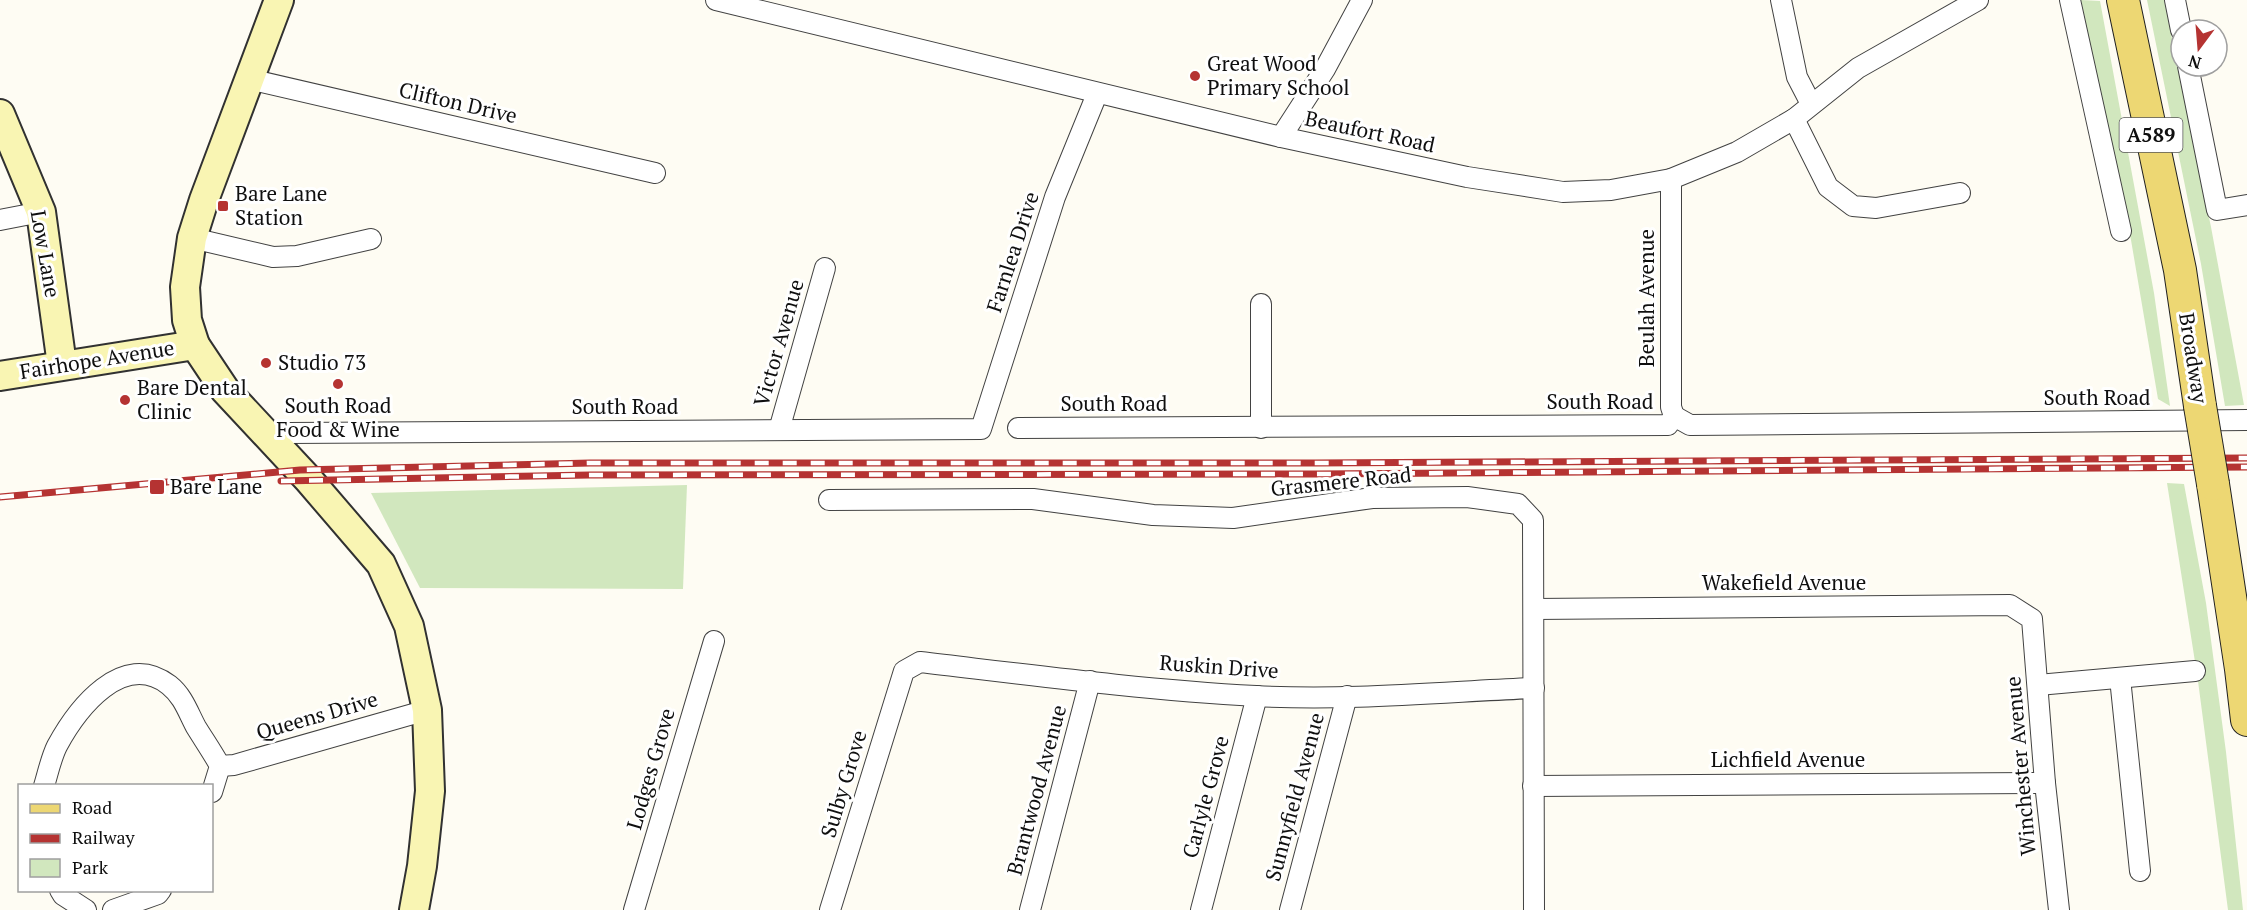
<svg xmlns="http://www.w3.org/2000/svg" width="2247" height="910" viewBox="0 0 2247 910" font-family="'PT Serif',serif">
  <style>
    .green { fill: #d1e7be }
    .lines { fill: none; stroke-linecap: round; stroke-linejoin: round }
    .street-casing { stroke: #424242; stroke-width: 22 }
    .secondary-casing { stroke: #313131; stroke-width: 32 }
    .primary-casing { stroke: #202020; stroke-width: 34 }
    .street { stroke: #fff; stroke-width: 20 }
    .secondary { stroke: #f9f5b3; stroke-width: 28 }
    .primary { stroke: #edd773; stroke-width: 32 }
    .rail-casing { stroke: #b53332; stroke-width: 7 }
    .rail { stroke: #fff; stroke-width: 4.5; stroke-dasharray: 14; stroke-linecap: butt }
    .primary-bridge-casing { stroke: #202020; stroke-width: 34; stroke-linecap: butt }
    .primary-bridge { stroke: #edd773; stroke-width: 32 }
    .poi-dot { fill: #b53332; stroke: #fff; stroke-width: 2 }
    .labels { text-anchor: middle; stroke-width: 6; stroke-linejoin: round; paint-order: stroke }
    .shield { fill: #fff; stroke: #575757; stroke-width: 1.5 }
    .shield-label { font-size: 20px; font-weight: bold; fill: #0f0f0f }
    .poi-label { font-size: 21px; fill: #0f0f0f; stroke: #fff; text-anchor: start }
    .street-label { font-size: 21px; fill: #0f0f0f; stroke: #fff }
  </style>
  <rect width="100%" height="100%" fill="#fefcf3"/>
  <g class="green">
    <polygon points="2081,0 2100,1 2154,293 2170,406 2158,399 2131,240"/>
    <polygon points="2147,0 2164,0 2211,227 2244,405 2225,406 2201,264"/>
    <polygon points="2167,483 2184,484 2206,603 2226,752 2243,910 2228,910 2198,681"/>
    <polygon points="687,485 683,589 420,588 371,493"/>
  </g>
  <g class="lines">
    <g class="street-casing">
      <g id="street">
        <polyline points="716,0 1281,137 1467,177 1563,192 1611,190 1671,179 1737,152 1794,119 1858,68 1978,0"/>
        <polyline points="1781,0 1797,77 1811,104"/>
        <polyline points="2070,0 2121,231"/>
        <polyline points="2175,0 2181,30"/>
        <polyline points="2188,66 2217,210 2247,205"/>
        <polyline points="249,79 655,173"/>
        <polyline points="1794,119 1828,187 1853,206 1876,208 1960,193"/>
        <polyline points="1281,137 1325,69 1362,0"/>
        <polyline points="1671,179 1671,407 1674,416"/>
        <polyline points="0,220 41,212"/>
        <polyline points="192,238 273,257 297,256 371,239"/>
        <polyline points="1261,304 1261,428"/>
        <polyline points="1018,428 1668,425 1674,416 1690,425 2247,420"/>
        <polyline points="779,430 825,268"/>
        <polyline points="272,441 288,433 981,429 1055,197 1097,94"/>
        <polyline points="829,500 1033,499 1153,515 1233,518 1372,498 1467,497 1518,504 1533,520 1534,910"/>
        <polyline points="1534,609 2010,605 2032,619 2045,783 2059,910"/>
        <polyline points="2120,678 2140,871"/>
        <polyline points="2038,685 2195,671"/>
        <polyline points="220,766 234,765 427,710"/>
        <path d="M44,786C48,773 51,758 57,746C77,709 123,649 169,685C183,696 188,712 196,727C204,740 213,753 220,766L212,792"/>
        <polyline points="1533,786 2045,783"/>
        <polyline points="60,890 63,895 86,910"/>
        <polyline points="113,910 158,894 161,890"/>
        <polyline points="634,910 714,641"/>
        <path d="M830,910L904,671L920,662C1031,675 1144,690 1256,696C1348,701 1442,692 1534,688"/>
        <polyline points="1030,910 1090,681"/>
        <polyline points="1201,910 1257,696"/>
        <polyline points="1290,910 1347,696"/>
      </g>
    </g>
    <g class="secondary-casing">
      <g id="secondary">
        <polyline points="279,0 204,200 192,238 185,287 187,320 195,345 225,390 308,479 381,564 409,626 427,710 430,791 422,866 414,910"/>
        <polyline points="0,114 41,212 62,365"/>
        <polyline points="0,376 195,345"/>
      </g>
    </g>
    <g class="primary-casing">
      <g id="primary">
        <polyline points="2123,0 2180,270 2200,406"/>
        <polyline points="2213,484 2241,669 2247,720"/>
      </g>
    </g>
    <use href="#street" class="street"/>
    <use href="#secondary" class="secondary"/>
    <use href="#primary" class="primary"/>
    <g class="rail-casing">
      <g id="rail">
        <polyline points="281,481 590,475 1316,474 2247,467"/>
        <polyline points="0,497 300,470 590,463 1315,463 2247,458"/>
      </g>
    </g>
    <use href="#rail" class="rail"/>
    <g class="primary-bridge-casing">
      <polyline id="primary-bridge" points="2200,406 2213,484"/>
    </g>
    <use href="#primary-bridge" class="primary-bridge"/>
  </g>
  <g class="poi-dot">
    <circle cx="1195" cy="76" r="6"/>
    <rect x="217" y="200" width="12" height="12" rx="3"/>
    <circle cx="266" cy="363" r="6"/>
    <circle cx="338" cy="384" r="6"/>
    <circle cx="125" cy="400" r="6"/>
    <rect x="149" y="479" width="16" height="16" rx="3"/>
  </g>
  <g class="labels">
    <rect class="shield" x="2119.5" y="118" width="63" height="34" rx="4.5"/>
    <g class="shield-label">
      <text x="2151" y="142">A589</text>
    </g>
    <g class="poi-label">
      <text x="1207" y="71">Great Wood<tspan x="1207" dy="24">Primary School</tspan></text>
      <text x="235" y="201">Bare Lane<tspan x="235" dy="24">Station</tspan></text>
      <text x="278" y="370">Studio 73</text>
      <text x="137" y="395">Bare Dental<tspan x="137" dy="24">Clinic</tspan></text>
      <text x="338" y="413" text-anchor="middle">South Road<tspan x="338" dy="24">Food &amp; Wine</tspan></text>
      <text x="170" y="494">Bare Lane</text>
    </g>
    <g class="street-label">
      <text transform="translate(458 103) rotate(13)" y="7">Clifton Drive</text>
      <text transform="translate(1370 132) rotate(12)" y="7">Beaufort Road</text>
      <text transform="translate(1013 252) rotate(-72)" y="7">Farnlea Drive</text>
      <text transform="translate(45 254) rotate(80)" y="7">Low Lane</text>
      <text transform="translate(1647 298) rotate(-90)" y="7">Beulah Avenue</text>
      <text transform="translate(779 343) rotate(-74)" y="7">Victor Avenue</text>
      <text transform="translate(2193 358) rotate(81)" y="7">Broadway</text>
      <text transform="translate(97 360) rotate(-9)" y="7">Fairhope Avenue</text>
      <text x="2097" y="405">South Road</text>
      <text x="1600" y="409">South Road</text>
      <text x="1114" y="411">South Road</text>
      <text x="625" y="414">South Road</text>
      <text transform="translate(1341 482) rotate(-6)" y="7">Grasmere Road</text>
      <text x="1784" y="590">Wakefield Avenue</text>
      <text transform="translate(1219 667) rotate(4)" y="7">Ruskin Drive</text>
      <text transform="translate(317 716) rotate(-16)" y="7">Queens Drive</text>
      <text x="1788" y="767">Lichfield Avenue</text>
      <text transform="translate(2021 766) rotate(-95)" y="7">Winchester Avenue</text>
      <text transform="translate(651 769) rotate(-74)" y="7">Lodges Grove</text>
      <text transform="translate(844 784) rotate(-73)" y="7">Sulby Grove</text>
      <text transform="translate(1037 790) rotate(-75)" y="7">Brantwood Avenue</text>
      <text transform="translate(1206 797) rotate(-75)" y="7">Carlyle Grove</text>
      <text transform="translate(1295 797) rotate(-75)" y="7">Sunnyfield Avenue</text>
    </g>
  </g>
  <rect x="18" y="784" width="195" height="108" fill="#ffffff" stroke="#9f9f9f" stroke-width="1.5"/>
  <rect x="30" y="804" width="30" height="9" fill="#edd773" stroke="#9f9f9f" stroke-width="1.5"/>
  <text x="72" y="814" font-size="18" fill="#0f0f0f">Road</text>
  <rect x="30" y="834" width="30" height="9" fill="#b53332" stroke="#9f9f9f" stroke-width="1.5"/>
  <text x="72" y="844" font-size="18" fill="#0f0f0f">Railway</text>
  <rect x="30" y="859" width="30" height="18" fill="#d1e7be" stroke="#9f9f9f" stroke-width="1.5"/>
  <text x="72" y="874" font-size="18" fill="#0f0f0f">Park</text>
  <g transform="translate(2199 48) rotate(196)"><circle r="28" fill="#ffffff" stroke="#9f9f9f" stroke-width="1.5"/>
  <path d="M0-4.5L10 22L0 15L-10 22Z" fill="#b53332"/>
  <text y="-9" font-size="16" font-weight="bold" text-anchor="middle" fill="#0f0f0f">N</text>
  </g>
</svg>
